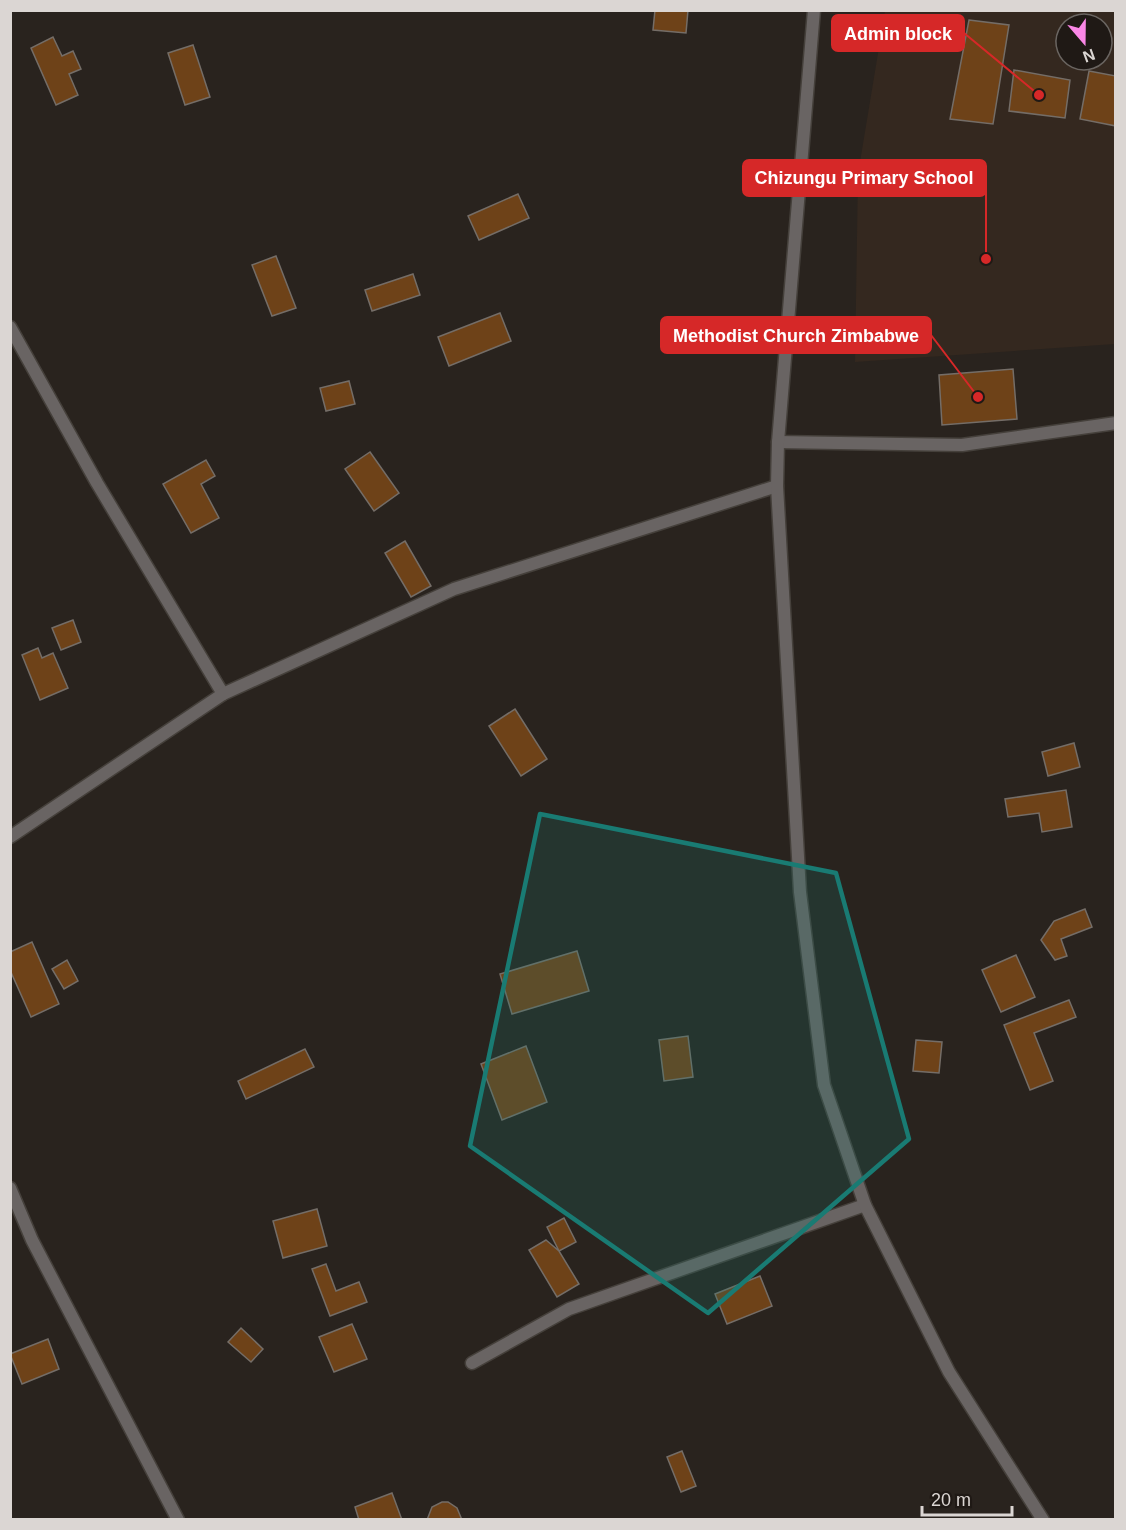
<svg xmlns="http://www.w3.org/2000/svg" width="1126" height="1530" viewBox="0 0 1126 1530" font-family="Helvetica,sans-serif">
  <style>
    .built { fill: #34281f; fill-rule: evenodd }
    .building { fill: #6e4218; stroke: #746d67; stroke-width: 1.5 }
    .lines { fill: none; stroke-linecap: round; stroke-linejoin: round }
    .service-casing { stroke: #45403b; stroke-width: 15 }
    .minor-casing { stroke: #45403b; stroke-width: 15 }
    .tertiary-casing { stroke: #45403b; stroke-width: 15 }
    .service { stroke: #696463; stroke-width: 12 }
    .minor { stroke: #696463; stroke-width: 12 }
    .tertiary { stroke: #696463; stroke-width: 12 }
    .marked { fill: #197b73; fill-opacity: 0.2; stroke: #197b73; stroke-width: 4.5; stroke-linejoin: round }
    .leader { fill: none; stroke: #d62828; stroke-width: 2 }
    .callout-dot { fill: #d62828; stroke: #1f1915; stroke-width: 2 }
    .callout { fill: #d62828; stroke: #d62828; stroke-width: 2 }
    .callout-label { font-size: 18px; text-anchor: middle; font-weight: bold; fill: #fff }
  </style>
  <rect width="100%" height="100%" fill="#29231e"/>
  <path class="built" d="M885,11H1115V344L855,362L858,174ZM1066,24H1102V60H1066Z"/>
  <g class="building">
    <polygon points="655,10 688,10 686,33 653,30"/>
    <polygon points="969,20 1009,25 993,124 950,119"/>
    <polygon points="53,37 62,56 73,51 81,69 69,74 78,95 56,105 31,48"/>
    <polygon points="193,45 210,97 185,105 168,53"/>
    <polygon points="1014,70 1070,80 1065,118 1009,111"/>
    <polygon points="1089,71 1116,76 1116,126 1080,119"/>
    <polygon points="518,194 529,218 479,240 468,216"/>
    <polygon points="276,256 296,308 272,316 252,265"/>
    <polygon points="413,274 420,295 372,311 365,290"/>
    <polygon points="500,313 511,341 449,366 438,337"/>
    <polygon points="1013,369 1017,419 942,425 939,375"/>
    <polygon points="349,381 355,404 326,411 320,388"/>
    <polygon points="370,452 399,493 374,511 345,469"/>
    <polygon points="206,460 215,476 201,484 219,518 191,533 163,484"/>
    <polygon points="405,541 431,586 411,597 385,553"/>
    <polygon points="73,620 81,642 61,650 52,628"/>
    <polygon points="38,648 42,658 53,653 68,688 40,700 22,655"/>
    <polygon points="515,709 547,759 521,776 489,726"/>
    <polygon points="1074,743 1080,767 1048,776 1042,752"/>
    <polygon points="1066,790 1072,827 1042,832 1039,813 1008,817 1005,799"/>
    <polygon points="1085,909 1092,927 1061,939 1067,956 1055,960 1041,940 1054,921"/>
    <polygon points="32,942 59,1004 31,1017 10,970 10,952"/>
    <polygon points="577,951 589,991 512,1014 500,974"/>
    <polygon points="1016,955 1035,997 1001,1012 982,970"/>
    <polygon points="67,960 78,981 64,989 52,969"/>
    <polygon points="1069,1000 1076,1017 1034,1033 1053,1081 1030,1090 1004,1025"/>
    <polygon points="688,1036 693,1077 664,1081 659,1040"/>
    <polygon points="916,1040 942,1042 939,1073 913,1071"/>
    <polygon points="526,1046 547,1102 502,1120 481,1064"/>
    <polygon points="305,1049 314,1067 246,1099 238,1081"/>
    <polygon points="317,1209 327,1246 283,1258 273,1221"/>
    <polygon points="564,1218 576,1242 559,1251 547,1227"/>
    <polygon points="546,1240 559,1251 579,1284 557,1297 529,1250"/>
    <polygon points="326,1264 336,1291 359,1282 367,1302 330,1316 312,1269"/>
    <polygon points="760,1276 772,1306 727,1324 715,1294"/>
    <polygon points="352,1324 367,1359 334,1372 319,1337"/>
    <polygon points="241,1328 263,1349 251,1362 228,1342"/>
    <polygon points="48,1339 59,1369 22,1384 10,1354"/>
    <polygon points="682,1451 696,1486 681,1492 667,1457"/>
    <polygon points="392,1493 402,1520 359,1520 355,1507"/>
    <polygon points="442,1502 448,1502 457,1508 462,1520 427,1520 432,1507"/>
  </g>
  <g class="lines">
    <g class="service-casing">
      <g id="service">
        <polyline points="778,442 962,445 1116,423"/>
        <polyline points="472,1363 569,1309 865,1205"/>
      </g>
    </g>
    <g class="minor-casing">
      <g id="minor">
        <polyline points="10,327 97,483 223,694"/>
        <polyline points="10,837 223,694 454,589 777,486"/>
        <polyline points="10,1188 32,1240 178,1520"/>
      </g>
    </g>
    <g class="tertiary-casing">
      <polyline id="tertiary" points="814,10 778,442 777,486 800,892 824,1085 865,1205 949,1372 1043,1520"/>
    </g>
    <use href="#service" class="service"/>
    <use href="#minor" class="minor"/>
    <use href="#tertiary" class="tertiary"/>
  </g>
  <path class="marked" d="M540,814L836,873L909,1139L708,1313L470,1146Z"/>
  <path class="leader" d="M1039 95L964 33M986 259L986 178M978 397L931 335"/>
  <g class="callout-dot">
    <circle cx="1039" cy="95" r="6"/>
    <circle cx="986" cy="259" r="6"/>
    <circle cx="978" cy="397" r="6"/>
  </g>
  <g class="callout">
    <rect x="832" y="15" width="132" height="36" rx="6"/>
    <rect x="743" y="160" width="243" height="36" rx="6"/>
    <rect x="661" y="317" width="270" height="36" rx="6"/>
  </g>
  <g class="callout-label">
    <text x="898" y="40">Admin block</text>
    <text x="864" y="184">Chizungu Primary School</text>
    <text x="796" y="342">Methodist Church Zimbabwe</text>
  </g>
  <rect width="1126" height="1530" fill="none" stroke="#dbd6d3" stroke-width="24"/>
  <g transform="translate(1084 42) rotate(160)"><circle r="28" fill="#1f1915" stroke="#6a6561" stroke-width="1.5"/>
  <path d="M0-4.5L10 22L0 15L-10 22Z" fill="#fa87e6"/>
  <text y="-9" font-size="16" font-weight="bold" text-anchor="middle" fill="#dbd6d3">N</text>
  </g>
  <path d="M922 1506v9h90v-9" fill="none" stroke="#dbd6d3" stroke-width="3"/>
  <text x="931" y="1506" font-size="18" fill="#dbd6d3" stroke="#1f1915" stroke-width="4.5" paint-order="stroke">20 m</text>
</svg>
